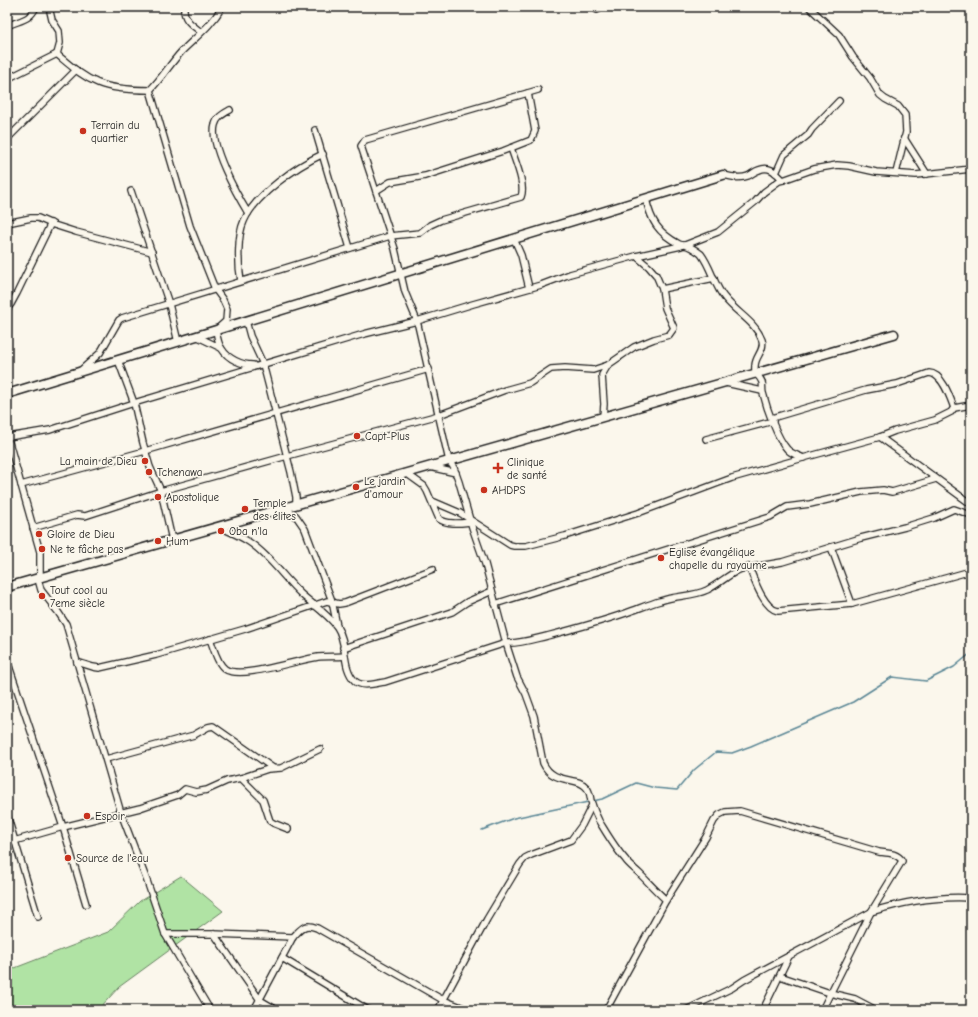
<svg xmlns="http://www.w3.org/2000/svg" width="978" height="1017" viewBox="0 0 978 1017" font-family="'Comic Neue',sans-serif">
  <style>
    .green { fill: #b0e3a4; stroke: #668060 }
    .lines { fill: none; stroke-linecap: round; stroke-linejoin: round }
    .stream { stroke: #5a8695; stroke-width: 1.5 }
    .street-casing { stroke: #1c1c1c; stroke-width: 8 }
    .secondary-casing { stroke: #1c1c1c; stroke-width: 11 }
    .street { stroke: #fbf7ec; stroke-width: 5.5 }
    .secondary { stroke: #fbf7ec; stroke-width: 8 }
    .poi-dot { fill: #c8321e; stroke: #fbf7ec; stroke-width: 1.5 }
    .labels { text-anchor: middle; stroke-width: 3.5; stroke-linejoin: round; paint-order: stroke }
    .poi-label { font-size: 11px; fill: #1c1c1c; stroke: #fbf7ec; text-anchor: start }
  </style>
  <rect width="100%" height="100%" fill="#fbf7ec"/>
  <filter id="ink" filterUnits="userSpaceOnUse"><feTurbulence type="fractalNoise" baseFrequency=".025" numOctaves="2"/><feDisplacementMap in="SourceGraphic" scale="8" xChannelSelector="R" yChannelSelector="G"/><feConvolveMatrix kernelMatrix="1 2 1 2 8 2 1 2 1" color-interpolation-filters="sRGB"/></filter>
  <g filter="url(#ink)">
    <polygon class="green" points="181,876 223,911 119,987 98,1010 7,1010 7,971 108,932 140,901"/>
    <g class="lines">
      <polyline class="stream" points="482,830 514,818 602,799 636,783 655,788 677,790 694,770 716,752 732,753 751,746 853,702 892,677 926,681 954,667 971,653"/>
      <g class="street-casing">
        <g id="street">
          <path d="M49,7L52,20L59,31L60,43L57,54L59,56C71,66 83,77 98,83C113,89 134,90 150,90"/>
          <path d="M184,7C183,20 192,25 201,32"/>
          <path d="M222,7C212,25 196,37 182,51C170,64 162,78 150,90L190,226L215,289L223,300L227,309L226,321L216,330C217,336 218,344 222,349C228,359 242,365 253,365"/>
          <polyline points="596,7 597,10"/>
          <polyline points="809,7 839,35 853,57 870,78 880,95 885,99 898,106 905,115 906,132 896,173"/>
          <path d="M7,26C19,20 30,21 36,7"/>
          <polyline points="7,79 57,54"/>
          <path d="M538,90L372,138L365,140L361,146L395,249L405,292L417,321L449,461L454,468L459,482L472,527L485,564L506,643L517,677L526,694L534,716L543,763C553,785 577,776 586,787C590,791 590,796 591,801C593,808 596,815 599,821C607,834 615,848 625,859C629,865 635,869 640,874C649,883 657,892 666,900"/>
          <path d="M230,110C223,114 217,117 215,125C209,145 237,195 248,213"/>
          <polyline points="315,130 350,248"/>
          <polyline points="904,138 927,174"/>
          <polyline points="7,139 76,70"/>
          <polyline points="776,173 784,155 808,135 812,129 839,101"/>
          <path d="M723,175C732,177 740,179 748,176C752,174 755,171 759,170C770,165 776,173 783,180L814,169L837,165L849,166L876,172L916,175L971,169"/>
          <polyline points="131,191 169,304 178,342"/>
          <polyline points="376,191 390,182 425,176 503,151 531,140 535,131 528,93"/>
          <path d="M646,199C651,221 658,233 679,244C681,245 683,245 685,245C690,246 697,251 701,254C711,267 714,285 724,297C736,313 755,321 762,340C765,351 755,356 755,366C754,376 759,374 762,382C763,385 762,390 763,393C767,409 777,438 787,449C791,454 798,455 803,458L880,437L895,431L935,420L951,412L954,408L971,405"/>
          <polyline points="7,223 31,218 38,218 54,225 76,232 152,252"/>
          <polyline points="514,239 521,255 529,288"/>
          <polyline points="685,245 718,232 755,202 764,192 779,181 783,180"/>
          <path d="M241,281C238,265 237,236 244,221C256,194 297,166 323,154"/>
          <polyline points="662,289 714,278"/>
          <polyline points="7,309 11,304 17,293 51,223"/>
          <polyline points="246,321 250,336 263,364 291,472 296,497 296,505"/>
          <polyline points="196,336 221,348"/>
          <polyline points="118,360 134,403 143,443 150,467 161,491 172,540"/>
          <path d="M81,370L100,353L119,320L122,318L390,236L420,233L430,225L441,220L521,197C526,185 515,161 511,148"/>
          <polyline points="726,383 762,391"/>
          <polyline points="603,417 604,404 602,375 608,365 634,347 654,339 669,335 674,328 665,308 662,289 656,275 649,267 636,256"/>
          <path d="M772,418L866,390L897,384L929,373C942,373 950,397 954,408"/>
          <polyline points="7,435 40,552 40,573 38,579 41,590 58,612 66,624 121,813 147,881 165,934 210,1010"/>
          <polyline points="8,437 50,430 134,403 364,334 417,321 473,304 541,285 570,274 636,256 681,246"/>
          <polyline points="880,437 971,504"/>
          <polyline points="706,439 773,421"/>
          <polyline points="430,467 456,473"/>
          <path d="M406,473L424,486L427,491L439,519C448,525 461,523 471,522"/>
          <polyline points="21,485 145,451 429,369"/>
          <polyline points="432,501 460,513 510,545 514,546 526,546 565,536 638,513 732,478 803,458"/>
          <polyline points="285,508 296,516 305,529 332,601 337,626"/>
          <path d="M219,527C229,531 240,536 249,542C269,555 283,577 301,594C312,604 328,614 337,627C348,643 341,667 355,681C362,688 376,683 385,682L506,643C520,644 534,639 547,636C574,629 600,622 626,613C638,609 649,604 660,601C676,595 692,597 707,590C719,584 729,574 741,569L782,562L861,538L905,527L934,518L954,509L971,515"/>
          <polyline points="33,528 77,515 85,516 161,491 287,456 439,415 505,390 530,383 551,369 565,368 593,370 608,365"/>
          <polyline points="831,547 852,604"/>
          <path d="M749,567C754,579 764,609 778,611L852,604L971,571"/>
          <polyline points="495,604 770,517 787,507 810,504 861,492 883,490 892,492 936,479"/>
          <path d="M210,639C214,649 217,663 225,669C240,680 297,660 318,657C327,656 336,657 345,656"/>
          <polyline points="343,648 452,612 467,602 492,591"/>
          <polyline points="7,660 63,827 86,904"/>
          <polyline points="77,662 93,667 99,668 156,655 245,629 327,601 339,604 345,603 433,569"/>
          <polyline points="106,759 194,735 208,727 213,726 273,768"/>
          <polyline points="241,778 263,800 270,821 273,823 288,829"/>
          <polyline points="7,815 38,917"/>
          <polyline points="7,843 63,827 140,808 178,795 185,789 196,792 207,790 227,781 241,778 268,769 281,768 320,749"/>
          <polyline points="165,934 214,934 293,937"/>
          <polyline points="214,934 260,1000 277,1010"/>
          <polyline points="282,958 368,1010"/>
          <polyline points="780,976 830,993 855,999 876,1010"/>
          <path d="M254,1010L293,937C302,928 304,923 317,928L443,1000L469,1010"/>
          <polyline points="438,1010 487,919 520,864 525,858 531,855 571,840 582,825 592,805"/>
          <path d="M606,1010L666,900L706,837L714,821L719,815L725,812L740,811L879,852C887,853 898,853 902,861L871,912L822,1010"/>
          <path d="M686,1010L732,988L744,980L871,912C903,902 938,896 971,898"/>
          <polyline points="763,1010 789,956"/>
        </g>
      </g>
      <g class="secondary-casing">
        <g id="secondary">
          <polyline points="7,394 723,175"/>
          <polyline points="7,587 894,334"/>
        </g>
      </g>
      <use href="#street" class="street"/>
      <use href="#secondary" class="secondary"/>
    </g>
  </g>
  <g class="poi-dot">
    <circle cx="83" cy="131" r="4"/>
    <circle cx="357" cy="436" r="4"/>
    <circle cx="145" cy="461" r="4"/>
    <path d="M496 462h4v4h4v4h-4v4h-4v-4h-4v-4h4z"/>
    <circle cx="149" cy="472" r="4"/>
    <circle cx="356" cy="487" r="4"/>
    <circle cx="484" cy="490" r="4"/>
    <circle cx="158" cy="497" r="4"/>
    <circle cx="245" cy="509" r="4"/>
    <circle cx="221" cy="531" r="4"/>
    <circle cx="39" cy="534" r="4"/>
    <circle cx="158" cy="541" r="4"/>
    <circle cx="42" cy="549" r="4"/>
    <circle cx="661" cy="558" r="4"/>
    <circle cx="42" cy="596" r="4"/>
    <circle cx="87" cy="816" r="4"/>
    <circle cx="68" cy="858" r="4"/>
  </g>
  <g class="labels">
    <g class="poi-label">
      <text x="91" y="129">Terrain du<tspan x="91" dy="13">quartier</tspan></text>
      <text x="365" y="440">Capt-Plus</text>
      <text x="137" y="465" text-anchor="end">La main de Dieu</text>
      <text x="507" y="466">Clinique<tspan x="507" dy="13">de santé</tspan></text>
      <text x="157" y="476">Tchenawa</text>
      <text x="364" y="485">Le jardin<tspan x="364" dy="13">d'amour</tspan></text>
      <text x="492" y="494">AHDPS</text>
      <text x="166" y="501">Apostolique</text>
      <text x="253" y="507">Temple<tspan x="253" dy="13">des élites</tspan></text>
      <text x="229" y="535">Oba n'la</text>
      <text x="47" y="538">Gloire de Dieu</text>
      <text x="166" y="545">Hum</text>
      <text x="50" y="553">Ne te fâche pas</text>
      <text x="669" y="556">Eglise évangélique<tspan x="669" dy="13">chapelle du rayaume</tspan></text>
      <text x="50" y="594">Tout cool au<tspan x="50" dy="13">7eme siècle</tspan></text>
      <text x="95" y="820">Espoir</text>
      <text x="76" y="862">Source de l'eau</text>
    </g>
  </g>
  <rect width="978" height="1017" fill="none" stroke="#fbf7ec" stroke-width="24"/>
  <rect x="12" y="12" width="954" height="993" fill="none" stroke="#1c1c1c" stroke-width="1.5" filter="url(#ink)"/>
</svg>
